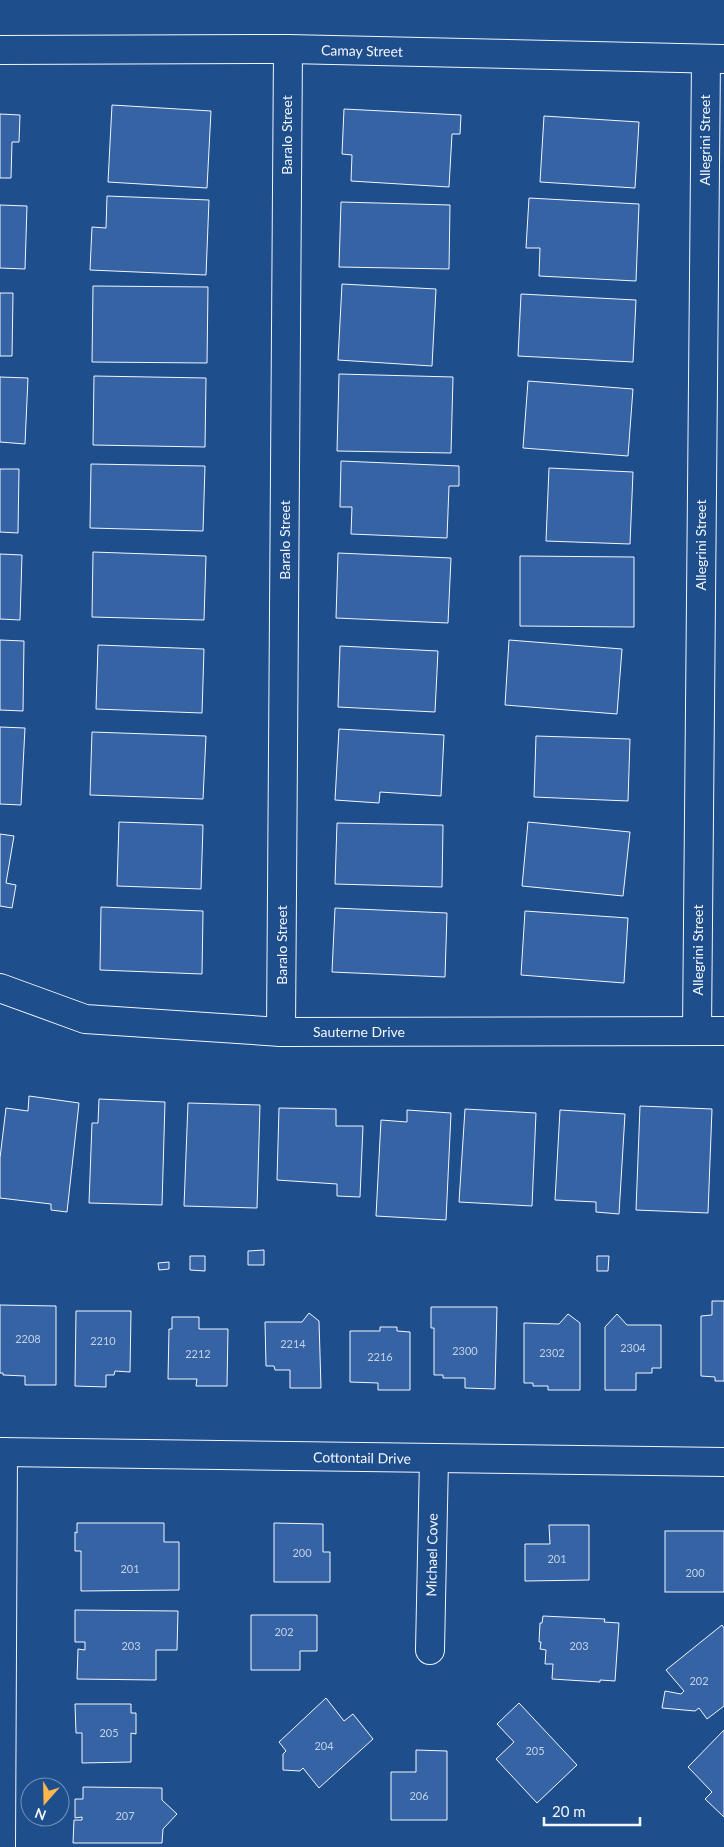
<svg xmlns="http://www.w3.org/2000/svg" width="724" height="1847" viewBox="0 0 724 1847" font-family="Lato,sans-serif">
  <style>
    .building { fill: #3563a3; stroke: #f2f6ff }
    .lines { fill: none; stroke-linecap: round; stroke-linejoin: round }
    .minor-casing { stroke: #f2f6ff; stroke-width: 30 }
    .minor { stroke: #1f4e8c; stroke-width: 28 }
    .labels { text-anchor: middle; stroke-width: 4; stroke-linejoin: round; paint-order: stroke }
    .number-label { font-size: 11px; fill: #c3d1e8 }
    .street-label { font-size: 14px; fill: #f2f6ff; stroke: #1f4e8c }
  </style>
  <rect width="100%" height="100%" fill="#1f4e8c"/>
  <g class="building">
    <polygon points="112,105 211,111 207,188 108,182"/>
    <polygon points="344,109 461,115 460,134 452,134 449,187 351,181 352,155 342,154"/>
    <polygon points="0,114 20,115 19,142 12,142 11,178 0,178"/>
    <polygon points="544,116 639,122 635,188 540,182"/>
    <polygon points="107,196 209,200 206,275 90,270 92,227 106,228"/>
    <polygon points="529,198 639,204 636,281 539,276 540,248 526,248"/>
    <polygon points="341,202 450,205 449,269 339,267"/>
    <polygon points="0,205 27,206 25,269 0,268"/>
    <polygon points="342,284 436,289 432,366 338,360"/>
    <polygon points="93,286 208,287 207,363 92,362"/>
    <polygon points="0,293 13,293 12,356 0,356"/>
    <polygon points="521,294 636,300 633,362 518,356"/>
    <polygon points="339,374 453,377 451,453 337,451"/>
    <polygon points="94,376 206,378 205,447 93,445"/>
    <polygon points="0,377 28,378 25,444 0,442"/>
    <polygon points="528,381 633,389 628,456 523,448"/>
    <polygon points="341,461 459,466 459,486 449,486 447,538 351,534 352,507 340,507"/>
    <polygon points="91,464 205,466 203,531 90,528"/>
    <polygon points="549,468 633,472 630,544 546,541"/>
    <polygon points="0,469 19,469 18,533 0,532"/>
    <polygon points="93,552 206,556 204,620 92,617"/>
    <polygon points="338,553 451,558 448,623 336,618"/>
    <polygon points="0,554 22,555 20,620 0,619"/>
    <polygon points="520,556 634,557 634,627 520,626"/>
    <polygon points="0,640 24,641 23,711 0,710"/>
    <polygon points="509,640 622,649 617,714 505,705"/>
    <polygon points="98,645 204,649 202,713 96,709"/>
    <polygon points="340,646 438,651 435,712 338,707"/>
    <polygon points="0,727 25,728 21,805 0,804"/>
    <polygon points="339,729 444,735 441,796 380,792 379,803 335,800"/>
    <polygon points="92,732 206,736 203,799 90,795"/>
    <polygon points="536,736 630,739 628,801 534,797"/>
    <polygon points="119,822 203,825 201,889 117,886"/>
    <polygon points="528,822 630,832 623,896 522,886"/>
    <polygon points="337,823 443,825 442,887 335,884"/>
    <polygon points="0,834 14,836 6,883 16,885 12,908 0,906"/>
    <polygon points="101,907 203,911 202,974 100,970"/>
    <polygon points="335,908 447,913 445,977 332,972"/>
    <polygon points="525,911 628,918 624,983 521,975"/>
    <polygon points="29,1096 79,1103 67,1212 51,1210 51,1204 0,1198 0,1158 6,1108 28,1111"/>
    <polygon points="99,1099 165,1102 162,1205 89,1203 92,1123 98,1123"/>
    <polygon points="188,1103 260,1105 257,1208 184,1206"/>
    <polygon points="640,1106 712,1109 708,1213 636,1210"/>
    <polygon points="279,1108 336,1109 336,1126 363,1126 360,1197 337,1196 337,1184 277,1180"/>
    <polygon points="465,1109 536,1113 532,1206 459,1202"/>
    <polygon points="407,1110 451,1113 446,1220 376,1216 381,1120 407,1122"/>
    <polygon points="560,1110 625,1114 619,1214 596,1212 596,1202 555,1200"/>
    <polygon points="264,1250 264,1265 248,1265 248,1251"/>
    <polygon points="190,1256 205,1256 205,1271 190,1270"/>
    <polygon points="597,1256 609,1256 608,1271 597,1271"/>
    <polygon points="169,1262 169,1269 159,1270 158,1263"/>
    <polygon points="712,1301 724,1301 724,1381 715,1381 715,1377 701,1376 701,1316 712,1315"/>
    <polygon points="0,1305 56,1306 56,1385 25,1385 25,1376 3,1375 3,1373 0,1373"/>
    <polygon points="431,1307 497,1307 495,1389 465,1388 465,1378 443,1378 443,1375 434,1375 434,1328 431,1328"/>
    <polygon points="76,1311 131,1311 130,1372 115,1371 114,1375 106,1375 106,1387 75,1386"/>
    <polygon points="309,1313 319,1321 321,1388 290,1388 290,1370 275,1370 274,1366 266,1366 265,1322 302,1322"/>
    <polygon points="568,1314 580,1323 580,1390 548,1390 548,1386 533,1386 533,1383 524,1383 524,1323 559,1324"/>
    <polygon points="617,1314 627,1325 661,1325 661,1368 652,1368 652,1373 636,1373 636,1390 605,1390 605,1327"/>
    <polygon points="172,1317 199,1317 199,1329 228,1329 227,1386 196,1386 197,1379 168,1379 169,1329 172,1329"/>
    <polygon points="380,1327 397,1327 397,1331 410,1332 410,1390 378,1390 378,1383 350,1382 350,1331 380,1331"/>
    <polygon points="77,1523 164,1523 164,1542 179,1542 179,1590 81,1591 81,1551 75,1551 75,1532 77,1533"/>
    <polygon points="274,1523 323,1524 323,1552 330,1552 330,1582 274,1582"/>
    <polygon points="549,1525 589,1525 589,1580 525,1581 525,1544 550,1544"/>
    <rect x="665" y="1531" width="59" height="61"/>
    <polygon points="75,1610 178,1611 177,1650 156,1650 156,1680 77,1679 78,1649 85,1650 85,1642 75,1642"/>
    <polygon points="251,1615 317,1615 317,1651 300,1651 300,1670 251,1670"/>
    <polygon points="543,1616 605,1619 604,1622 619,1623 615,1681 600,1680 600,1682 552,1679 553,1664 545,1664 546,1650 540,1649 541,1642 539,1642 540,1623 542,1623"/>
    <polygon points="722,1625 724,1628 724,1706 707,1719 699,1708 695,1711 662,1708 665,1691 681,1694 684,1691 666,1670"/>
    <polygon points="326,1698 344,1721 353,1714 373,1739 319,1788 303,1768 300,1771 283,1770 283,1754 286,1751 279,1742"/>
    <polygon points="519,1703 577,1765 537,1803 496,1759 514,1742 497,1724"/>
    <polygon points="75,1704 131,1704 131,1713 136,1713 136,1734 131,1733 131,1762 82,1763 82,1733 76,1733"/>
    <polygon points="724,1730 724,1817 705,1799 712,1792 688,1767"/>
    <polygon points="416,1750 447,1751 447,1820 391,1820 391,1772 416,1772"/>
    <polygon points="83,1787 162,1788 162,1800 177,1814 163,1829 162,1843 73,1843 74,1820 82,1820 82,1817 75,1818 75,1799 83,1799"/>
  </g>
  <g class="lines">
    <g class="minor-casing">
      <g id="minor">
        <polyline points="0,50 288,49 723,59"/>
        <polyline points="0,988 85,1019 281,1032 724,1031"/>
        <polyline points="697,1031 706,59"/>
        <polyline points="281,1032 288,49"/>
        <polyline points="0,1452 724,1462"/>
        <polyline points="430,1650 434,1459"/>
        <polyline points="1,1847 3,1452"/>
      </g>
    </g>
    <use href="#minor" class="minor"/>
  </g>
  <g class="labels">
    <g class="number-label">
      <text x="28" y="1343">2208</text>
      <text x="103" y="1345">2210</text>
      <text x="293" y="1348">2214</text>
      <text x="633" y="1352">2304</text>
      <text x="465" y="1355">2300</text>
      <text x="552" y="1357">2302</text>
      <text x="198" y="1358">2212</text>
      <text x="380" y="1361">2216</text>
      <text x="302" y="1557">200</text>
      <text x="557" y="1563">201</text>
      <text x="130" y="1573">201</text>
      <text x="695" y="1577">200</text>
      <text x="284" y="1636">202</text>
      <text x="131" y="1650">203</text>
      <text x="579" y="1650">203</text>
      <text x="699" y="1685">202</text>
      <text x="109" y="1737">205</text>
      <text x="324" y="1750">204</text>
      <text x="535" y="1755">205</text>
      <text x="419" y="1800">206</text>
      <text x="125" y="1820">207</text>
    </g>
    <g class="street-label">
      <text transform="translate(362 51) rotate(1)" y="5">Camay Street</text>
      <text transform="translate(287 135) rotate(-90)" y="5">Baralo Street</text>
      <text transform="translate(705 140) rotate(-90)" y="5">Allegrini Street</text>
      <text transform="translate(285 540) rotate(-90)" y="5">Baralo Street</text>
      <text transform="translate(701 545) rotate(-90)" y="5">Allegrini Street</text>
      <text transform="translate(282 945) rotate(-90)" y="5">Baralo Street</text>
      <text transform="translate(698 950) rotate(-90)" y="5">Allegrini Street</text>
      <text x="359" y="1037">Sauterne Drive</text>
      <text transform="translate(362 1458) rotate(1)" y="5">Cottontail Drive</text>
      <text transform="translate(432 1555) rotate(-89)" y="5">Michael Cove</text>
    </g>
  </g>
  <g transform="translate(45 1802) rotate(200)"><circle r="24" fill="#1f4e8c" stroke="#7391ba"/>
  <path d="M0-4L9 19L0 12L-9 19Z" fill="#ffb74d"/>
  <text y="-8" font-size="14" font-weight="bold" text-anchor="middle" fill="#f2f6ff">N</text>
  </g>
  <path d="M544 1817v8h96v-8" fill="none" stroke="#f2f6ff" stroke-width="2.5"/>
  <text x="552" y="1817" font-size="15" fill="#f2f6ff" stroke="#1f4e8c" stroke-width="4" paint-order="stroke">20 m</text>
</svg>
